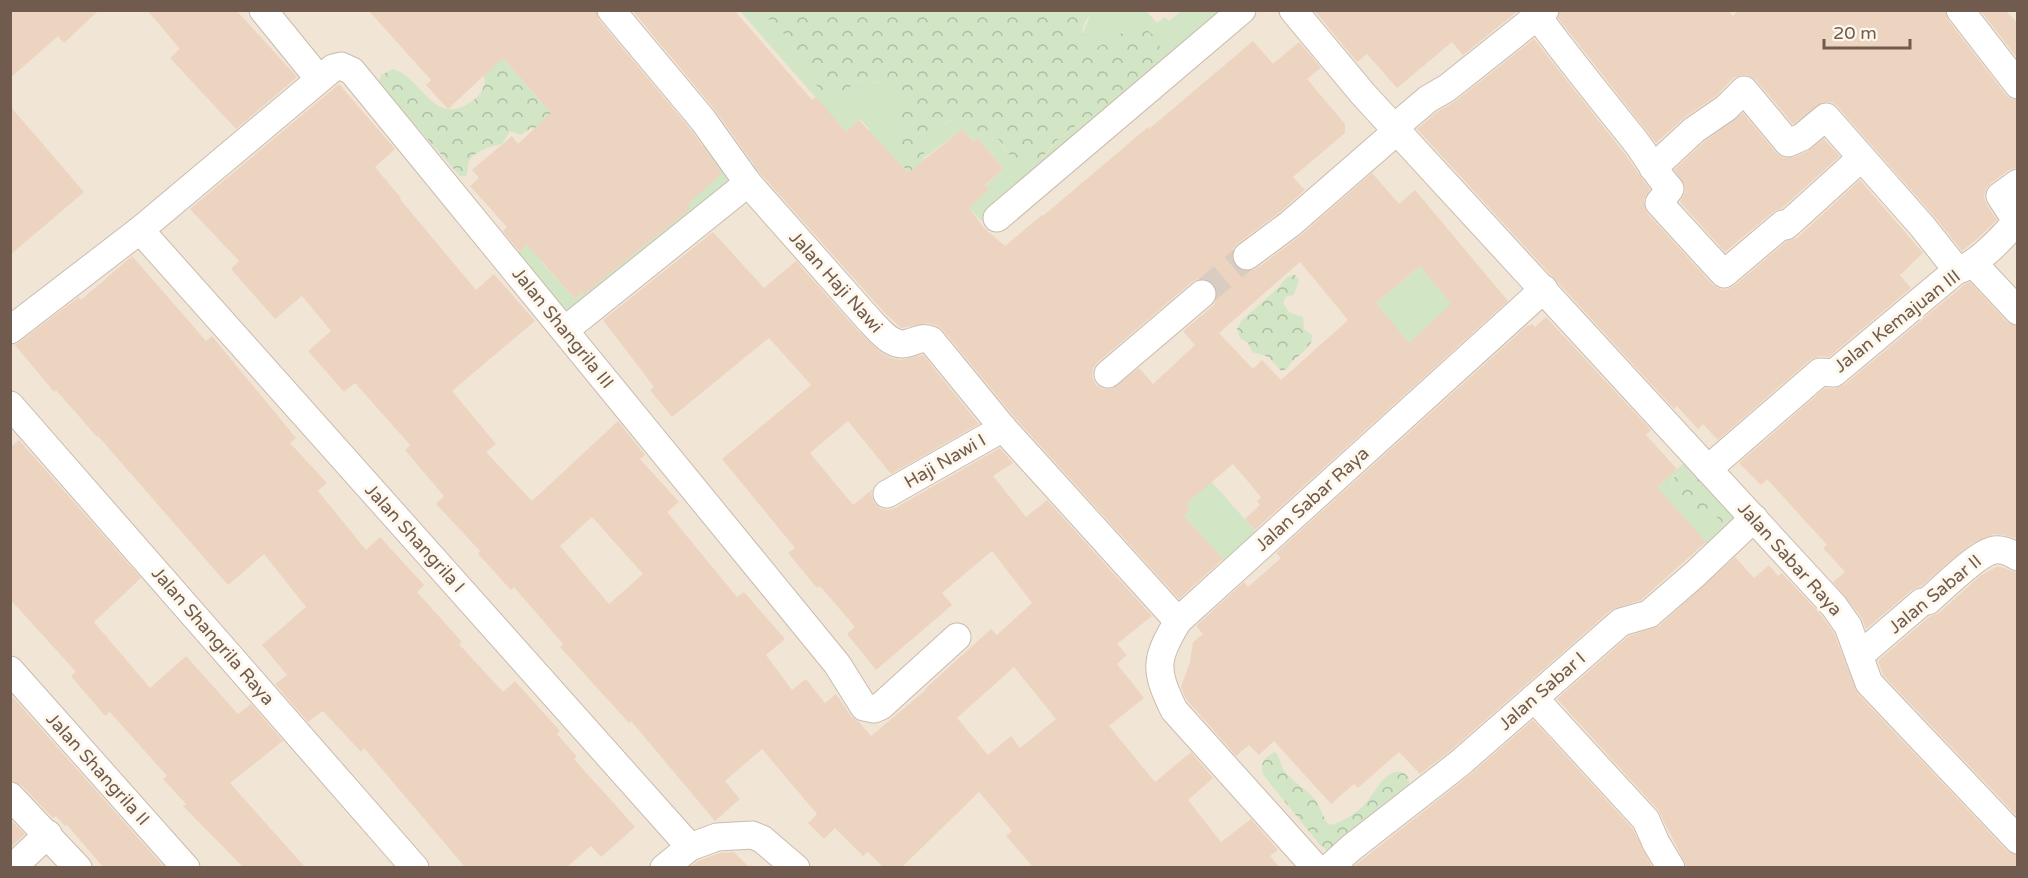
<svg xmlns="http://www.w3.org/2000/svg" width="2028" height="878" viewBox="0 0 2028 878" font-family="'Varela Round',sans-serif">
  <style>
    .residential { fill: #f1e5d6 }
    .green { fill: #d2e6c6; fill-rule: evenodd }
    .forest { fill: url(#forest-crowns) }
    .building { fill: #edd4c1; fill-rule: evenodd }
    .lines { fill: none; stroke-linecap: round; stroke-linejoin: round }
    .street-tunnel { stroke: #d8cdc0; stroke-width: 27; stroke-dasharray: 27 14; stroke-linecap: butt }
    .street-casing { stroke: #cbbbae; stroke-width: 29 }
    .street { stroke: #fff; stroke-width: 27 }
    .labels { text-anchor: middle; stroke-width: 6; stroke-linejoin: round; paint-order: stroke }
    .street-label { font-size: 18px; fill: #715b4e; stroke: #fdf7ec }
  </style>
  <defs>
    <pattern id="forest-crowns" width="20" height="18" patternUnits="userSpaceOnUse" patternTransform="scale(1.5)"><rect width="20" height="18" fill="#d2e6c6"/><path d="M2 6a3 3 0 1 1 6 0M12 15a3 3 0 1 1 6 0" fill="none" stroke="#afbda3"/></pattern>
  </defs>
  <rect width="100%" height="100%" fill="#faf3e6"/>
  <rect class="residential" x="11" y="11" width="2006" height="856"/>
  <g class="green">
    <path d="M1116,10L1146,11L1157,23L1165,17L1169,21L1181,11H1232L981,221L955,192L985,186L1004,169L977,138L973,142L962,129L924,158L936,172L920,187L864,135L869,129L860,119L846,132L841,127L784,155L762,175L753,166L764,157L831,115L740,11H760L788,38L817,86L825,95L837,99L846,93L847,88C855,81 863,80 873,82C879,83 886,84 891,88C905,101 901,139 898,156L922,168C923,144 933,123 958,119L978,135L997,138L1012,158L1042,159L1058,139L1127,91L1123,31L1108,43L1090,49L1083,43L1081,38L1091,13L1097,11Z"/>
    <polygon points="708,142 728,178 727,183 570,315 516,255 534,239 542,263 575,299 610,267 709,155 702,147"/>
    <polygon points="1424,263 1436,285 1452,305 1439,315 1411,350 1376,303"/>
    <path d="M1686,461L1739,521L1735,530L1701,563L1697,558L1709,546L1666,498L1646,515L1637,505ZM1685,469L1700,480L1732,517L1735,522L1730,527L1723,526L1715,515L1700,517C1694,513 1692,506 1686,502C1676,495 1669,493 1672,478Z"/>
    <polygon points="1211,481 1257,533 1225,562 1184,516 1190,509 1186,504"/>
  </g>
  <g class="forest">
    <path d="M760,11H1098C1083,16 1076,37 1090,49C1109,46 1127,22 1144,29C1200,55 1090,116 1072,129C1067,132 1062,136 1057,140C1047,149 1042,165 1026,165C1011,165 1007,147 997,138L978,135L957,119C933,123 923,145 922,168L911,174L899,162C893,132 917,85 868,81C851,80 851,85 844,97L837,99L825,95L820,91L788,38Z"/>
    <path d="M486,38L542,103L564,108L537,129L531,128L521,135L510,131L502,144C491,146 470,152 468,165C467,169 468,172 466,176H460L382,87L379,81L381,75L393,69C422,77 433,128 471,102C479,97 484,90 485,79L480,72Z"/>
    <path d="M1295,275L1299,280L1294,295L1286,297L1283,303L1289,312L1303,317L1304,329L1312,335C1314,349 1294,355 1287,369L1281,371L1269,357L1252,352L1248,343L1240,338L1237,329L1241,321L1280,286C1284,280 1287,275 1295,275Z"/>
    <path d="M1685,469L1700,480L1732,517L1735,522L1730,527L1723,526L1715,515L1700,517C1694,513 1692,506 1686,502C1676,495 1669,493 1672,479Z"/>
    <path d="M1275,752C1281,757 1280,767 1286,773C1294,783 1307,789 1315,800C1322,808 1322,819 1330,825C1344,822 1356,813 1366,803C1376,792 1386,766 1404,773L1408,777L1410,787L1328,851L1320,845L1264,776C1259,765 1263,757 1275,752Z"/>
  </g>
  <g class="building">
    <polygon points="10,10 99,10 64,43 58,36 10,78"/>
    <polygon points="147,10 236,10 297,77 236,129 170,58 180,49"/>
    <polygon points="368,10 596,10 599,20 691,130 722,173 688,204 691,208 584,294 582,292 575,299 527,245 520,252 503,231 507,227 470,186 479,178 472,170 512,136 518,144 551,113 503,58 448,109 426,85 431,80"/>
    <path d="M632,10H734L812,100L816,97L846,132L859,120L908,173L962,129L973,142L977,138L1004,169L985,185L989,189L969,208L985,229L1005,246L1042,215L1043,216L1148,127L1149,129L1253,41L1273,64L1299,42L1321,68L1307,79L1345,124V133L1293,177L1305,190L1280,212L1237,244L1233,249L1231,257L1235,266L1240,270L1248,272L1256,269L1300,236L1372,173L1399,204L1415,190L1508,301L1255,530L1245,519L1260,505L1257,501L1261,497L1233,464L1186,504L1190,509L1184,516L1223,559L1179,599L1015,418L943,330L936,325L927,323L901,328L883,311L760,173L715,110ZM1300,262L1348,320L1281,380L1262,360L1253,369L1219,333ZM1420,266L1451,304L1409,343L1376,303ZM1200,278L1207,279L1214,283L1218,292L1217,299L1213,306L1183,331L1195,345L1153,384L1139,368L1111,389H1103L1096,385L1092,376L1093,368L1098,362L1192,282Z"/>
    <polygon points="1314,10 1519,10 1463,55 1452,42 1397,88 1367,54 1357,62"/>
    <polygon points="1560,10 1727,10 1733,16 1739,10 1945,10 1948,20 2006,95 2012,99 2018,100 2018,167 2009,170 1991,183 1986,189 1984,197 1987,205 1997,220 1977,239 1962,251 1934,216 1837,106 1831,102 1823,102 1793,124 1756,80 1748,75 1741,75 1733,78 1716,96 1685,117 1656,143 1558,18"/>
    <polygon points="1980,10 2005,10 2018,24 2018,59"/>
    <polygon points="1534,39 1624,153 1650,189 1644,200 1647,213 1713,285 1720,289 1726,290 1734,286 1787,241 1797,238 1860,180 1923,253 1900,275 1911,288 1829,357 1820,356 1810,360 1718,440 1703,424 1698,429 1677,406 1674,409 1417,129 1437,112 1457,100"/>
    <path d="M339,84L395,149L375,167L401,198L400,199L476,290L494,274L535,321L452,391L496,444L486,452L532,501L618,421L645,455L640,459L679,502L667,512L737,597L744,592L785,639L766,655L792,690L806,679L825,703L836,694L851,716L859,722L871,736L926,690L925,689L991,629L997,635L1032,603L992,551L942,593L952,605L876,670L847,634L855,627L820,586L817,588L788,553L795,548L722,459L811,385L769,338L672,417L650,390L654,387L603,320L713,232L764,288L796,261L860,333L879,351L891,358L900,360L923,355L979,424L891,474L848,421L810,453L853,505L873,489L871,494L874,502L880,508L887,510L895,508L1000,448L1013,463L993,476L1026,517L1047,500L1152,616L1117,644L1127,655L1117,664L1144,698L1109,726L1155,782L1191,752L1213,778L1188,800L1221,842L1251,819L1278,850L1270,856L1279,867H1033L1006,836L1012,831L979,792L902,867H883L868,852L863,856L835,828L824,839L808,823L817,814L762,749L725,781L740,799L715,821L631,721L629,723L560,647L563,644L514,587L511,590L478,554L480,551L436,504L444,496L405,450L410,445L355,383L344,392L308,351L331,331L302,296L275,319L231,269L239,261L190,209ZM592,517L643,574L609,604L560,546ZM1014,667L1056,719L1020,748L1011,736L988,755L957,718Z"/>
    <polygon points="10,106 84,192 10,255"/>
    <polygon points="1743,113 1776,153 1784,158 1794,157 1808,151 1824,139 1840,156 1782,208 1773,212 1725,252 1680,202 1685,193 1685,186 1674,170 1704,142"/>
    <polygon points="132,256 206,341 212,336 296,438 290,443 327,483 318,491 366,550 380,537 424,585 417,592 462,642 459,644 503,692 515,681 560,731 557,734 577,757 574,759 635,827 601,857 591,846 567,867 465,867 364,748 361,752 323,711 308,722 275,684 287,675 262,645 306,607 264,554 228,585 98,436 97,437 56,390 54,392 15,345 79,297 81,300"/>
    <polygon points="1970,282 2007,322 2018,326 2018,539 2004,535 1994,534 1971,544 1921,586 1912,590 1866,629 1861,617 1833,582 1845,572 1823,548 1827,545 1767,479 1761,485 1739,463 1825,388 1834,389 1844,385 1965,284"/>
    <polygon points="1546,317 1651,430 1646,435 1677,469 1657,487 1706,542 1641,600 1611,610 1450,751 1420,774 1399,752 1358,788 1354,784 1331,804 1274,741 1259,755 1249,745 1236,756 1186,699 1181,687 1190,662 1193,642 1203,634 1196,626 1244,582 1248,587 1281,558 1276,553 1528,325 1529,326 1532,324 1535,327"/>
    <polygon points="19,440 141,578 94,622 150,688 186,656 238,714 251,704 283,741 230,783 305,867 243,867 183,806 186,804 163,779 167,776 110,712 105,716 71,676 76,672 10,599 10,448"/>
    <polygon points="1735,557 1754,578 1769,565 1778,576 1782,573 1822,616 1834,633 1858,694 2007,851 2018,855 2018,867 1687,867 1658,810 1557,699 1629,636 1659,626"/>
    <polygon points="1998,566 2018,573 2018,817 1883,675 1878,661 1929,617 1939,613 1980,576"/>
    <polygon points="10,694 164,867 103,867 67,825 65,826 56,816 53,818 21,785 10,781"/>
    <polygon points="1533,720 1633,829 1652,867 1353,867 1470,775"/>
    <polygon points="10,819 25,834 10,848"/>
    <polygon points="734,852 749,867 690,867 698,861 720,853"/>
  </g>
  <g class="lines">
    <polyline class="street-tunnel" points="1202,294 1247,256"/>
    <g class="street-casing">
      <g id="street">
        <polyline points="263,10 319,79"/>
        <path d="M611,10L703,120L748,183L871,322C881,332 893,348 908,343C917,341 922,336 931,340L1003,428L1178,621"/>
        <polyline points="1293,10 1363,94 1834,606 1848,626 1869,683 2018,840"/>
        <polyline points="1960,10 2018,85"/>
        <path d="M1538,17C1568,58 1600,97 1632,137C1646,154 1655,173 1670,189L1659,203L1724,274L1783,224L1786,226L1861,158"/>
        <polyline points="1395,127 1428,99 1447,88 1545,10"/>
        <polyline points="1653,168 1694,130 1726,108 1744,90 1788,143 1802,137 1826,117 1922,226 1957,270"/>
        <polyline points="997,218 1242,10"/>
        <polyline points="140,230 690,847"/>
        <polyline points="1247,256 1290,224 1398,130"/>
        <polyline points="1973,263 2018,311"/>
        <polyline points="10,330 140,230 333,68 341,66 352,71 837,664 864,707 874,709 881,706 957,637"/>
        <polyline points="565,330 748,183"/>
        <polyline points="1108,374 1202,294"/>
        <polyline points="10,405 415,868"/>
        <path d="M1708,469L1820,372L1834,373L1957,270C1975,267 2002,238 2015,223V219L2000,196L2018,183"/>
        <polyline points="887,494 1003,428"/>
        <path d="M1859,656L1922,602L1928,601C1942,589 1978,552 1995,550C2003,549 2011,553 2018,557"/>
        <polyline points="10,670 186,868"/>
        <polyline points="1534,698 1646,820 1656,843 1671,868"/>
        <polyline points="10,796 78,868"/>
        <polyline points="12,868 48,834"/>
        <polyline points="664,868 690,847 717,837 752,835 762,839 796,868"/>
        <path d="M1316,868L1174,710C1154,669 1155,660 1178,621L1544,289"/>
        <polyline points="1329,868 1351,848 1460,763 1621,622 1649,614 1694,575 1754,518"/>
      </g>
    </g>
    <use href="#street" class="street"/>
  </g>
  <g class="labels">
    <g class="street-label">
      <text transform="translate(836 282) rotate(48)" y="6">Jalan Haji Nawi</text>
      <text transform="translate(1897 321) rotate(-38)" y="6">Jalan Kemajuan III</text>
      <text transform="translate(563 328) rotate(51)" y="6">Jalan Shangrila III</text>
      <text transform="translate(945 461) rotate(-30)" y="6">Haji Nawi I</text>
      <text transform="translate(1312 499) rotate(-42)" y="6">Jalan Sabar Raya</text>
      <text transform="translate(415 538) rotate(48)" y="6">Jalan Shangrila I</text>
      <text transform="translate(1790 559) rotate(48)" y="6">Jalan Sabar Raya</text>
      <text transform="translate(1935 594) rotate(-39)" y="6">Jalan Sabar II</text>
      <text transform="translate(213 636) rotate(49)" y="6">Jalan Shangrila Raya</text>
      <text transform="translate(1542 691) rotate(-41)" y="6">Jalan Sabar I</text>
      <text transform="translate(98 769) rotate(48)" y="6">Jalan Shangrila II</text>
    </g>
  </g>
  <rect width="2028" height="878" fill="none" stroke="#715b4e" stroke-width="24"/>
  <path d="M1824 39v9h86v-9" fill="none" stroke="#715b4e" stroke-width="3"/>
  <text x="1833" y="39" font-size="18" fill="#715b4e" stroke="#fdf7ec" stroke-width="4.5" paint-order="stroke">20 m</text>
</svg>
